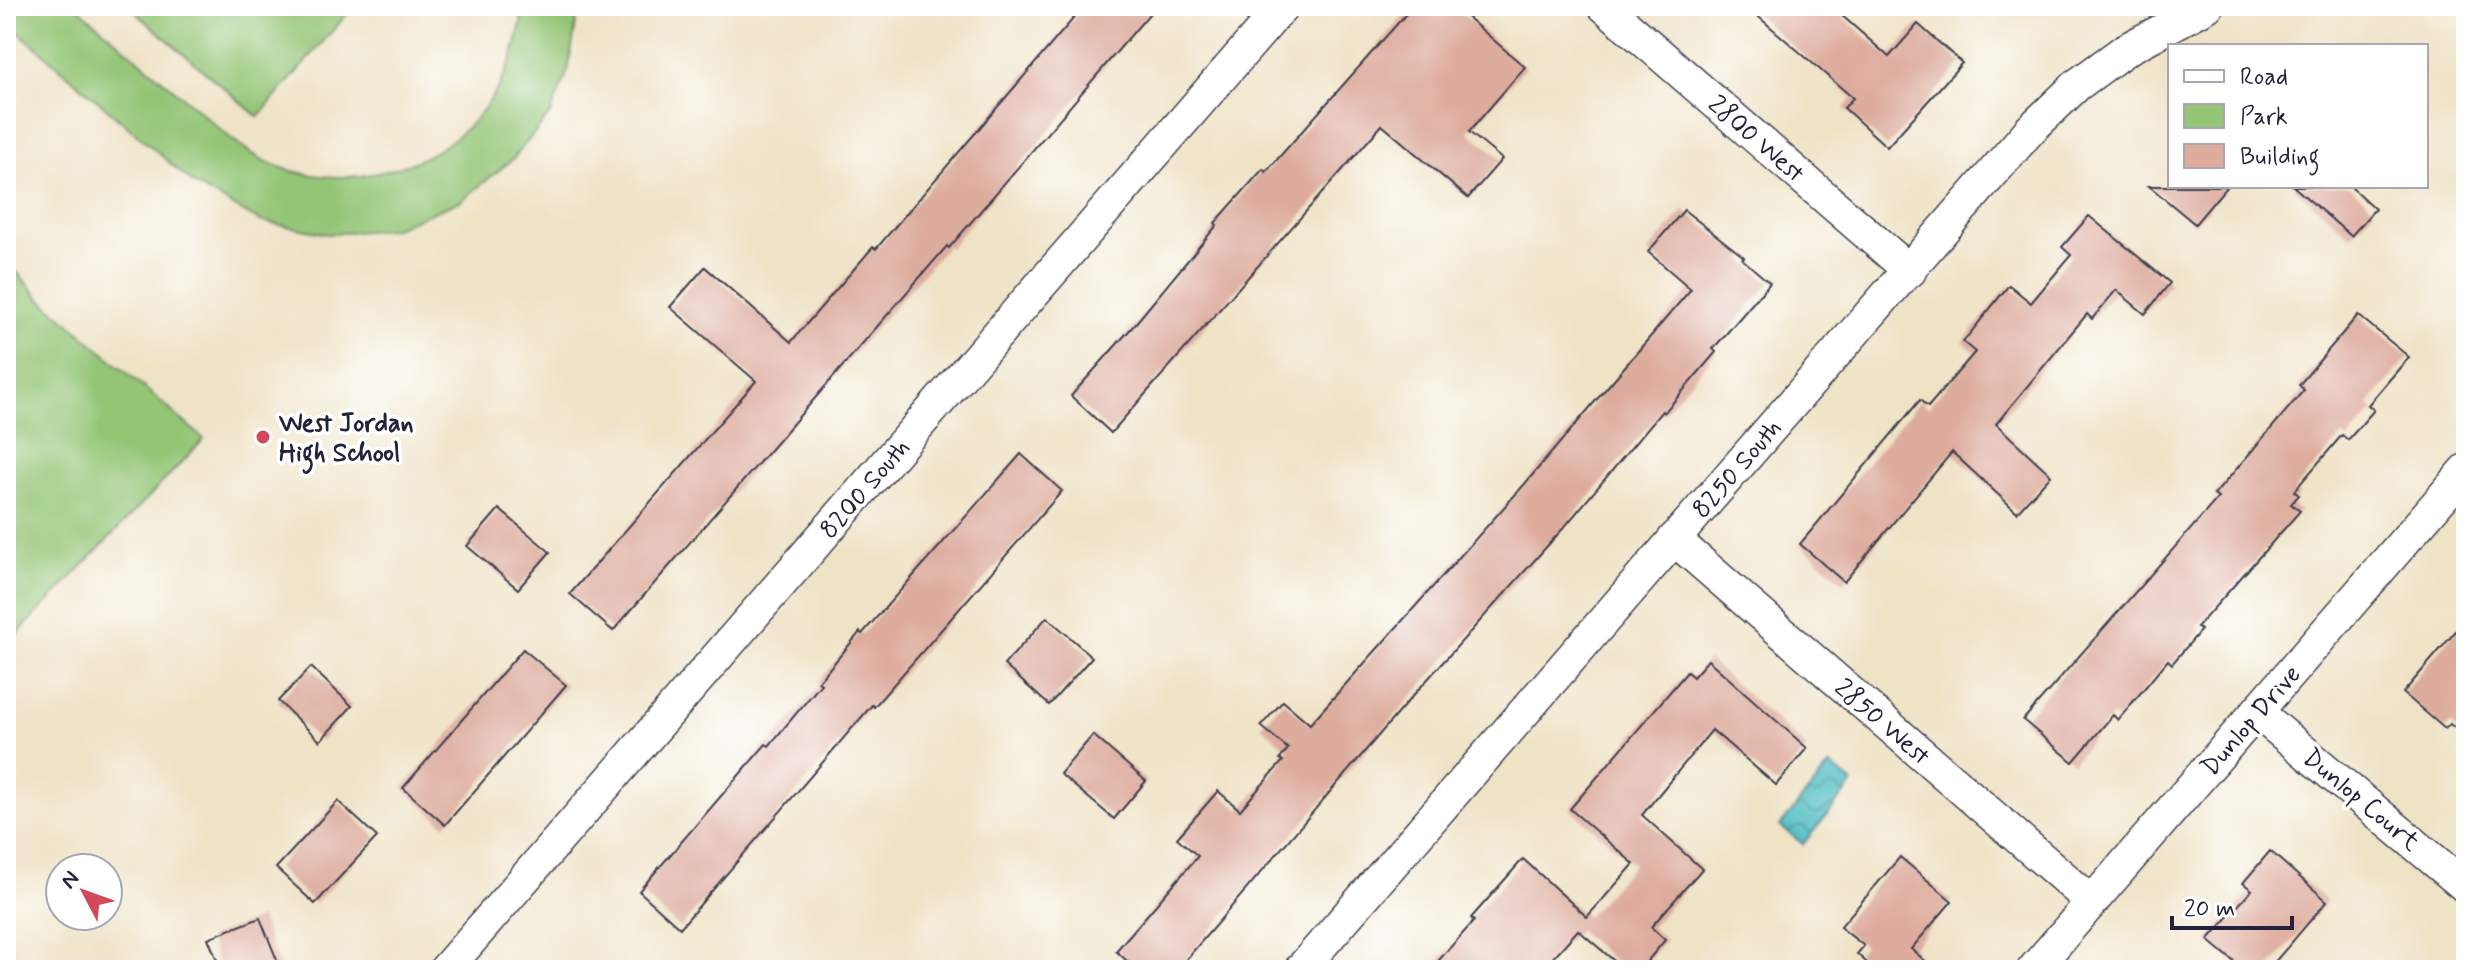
<svg xmlns="http://www.w3.org/2000/svg" width="2472" height="976" viewBox="0 0 2472 976" font-family="Mynerve,sans-serif">
  <style>
    .green { fill: #93c575; stroke: #5a7458; stroke-width: 2 }
    .water { fill: url(#water-waves); stroke: #386f7e; stroke-width: 2 }
    .building { fill: #ddac9d }
    .lines { fill: none; stroke-linecap: round; stroke-linejoin: round }
    .street-casing { stroke: #413f50; stroke-width: 35 }
    .street { stroke: #fff; stroke-width: 32 }
    .poi-dot { fill: #d1495b; stroke: #fff; stroke-width: 3 }
    .labels { text-anchor: middle; stroke-width: 7; stroke-linejoin: round; paint-order: stroke }
    .street-label { font-size: 26px; fill: #22223b; stroke: #fff }
    .poi-label { font-size: 26px; font-weight: bold; fill: #22223b; stroke: #fff; text-anchor: start }
  </style>
  <defs>
    <pattern id="water-waves" width="16" height="10" patternUnits="userSpaceOnUse" patternTransform="scale(2)"><rect width="16" height="10" fill="#4dbcc1"/><path d="M0 5q4-4 8 0t8 0" fill="none" stroke="#40989e"/></pattern>
  </defs>
  <rect width="100%" height="100%" fill="#fff"/>
  <filter id="ink" filterUnits="userSpaceOnUse"><feTurbulence type="fractalNoise" baseFrequency=".0125" numOctaves="2"/><feDisplacementMap in="SourceGraphic" scale="16" xChannelSelector="R" yChannelSelector="G"/><feConvolveMatrix kernelMatrix="1 2 1 2 8 2 1 2 1" color-interpolation-filters="sRGB"/></filter>
  <filter id="wash" filterUnits="userSpaceOnUse"><feTurbulence type="fractalNoise" baseFrequency=".006" numOctaves="4" result="noise"/><feDisplacementMap in="SourceGraphic" scale="32" xChannelSelector="R" yChannelSelector="G"/><feGaussianBlur stdDeviation="1.8" result="paint"/><feColorMatrix in="noise" values="0 0 0 0 0 0 0 0 0 0 0 0 0 0 0 0 0 1.4 0 .05"/><feComposite in="paint" operator="in"/></filter>
  <g filter="url(#wash)">
    <rect width="100%" height="100%" fill="#efe3c6"/>
    <g class="green">
      <path d="M6,6H76C113,38 150,69 188,101C212,122 236,146 265,161C293,175 329,179 360,176C453,164 514,99 523,6H587L577,18L568,71L551,113L513,159L461,201L392,229L328,234L260,221L195,185L6,21Z"/>
      <polygon points="128,6 354,6 258,117"/>
      <polygon points="6,260 40,298 204,439 6,646"/>
    </g>
    <polygon class="water" points="1830,765 1853,784 1803,844 1780,826"/>
    <g id="blocks">
      <g class="building">
        <polygon points="1084,6 1156,6 949,248 947,246 613,631 570,594 756,381 670,307 705,267 791,342 873,247 876,249"/>
        <polygon points="1413,6 1454,6 1525,67 1469,132 1502,159 1468,198 1382,125 1111,433 1071,396 1135,324 1217,225 1215,223 1263,169 1266,172"/>
        <polygon points="1746,6 1831,6 1889,57 1918,24 1962,63 1887,147 1844,108 1853,98"/>
        <polygon points="2149,186 2227,186 2195,224"/>
        <polygon points="2293,186 2350,186 2375,209 2351,236"/>
        <polygon points="1684,210 1744,257 1742,259 1770,283 1713,349 1716,352 1664,413 1662,411 1567,524 1409,700 1177,970 1137,970 1116,951 1198,856 1177,838 1218,791 1240,810 1283,761 1280,759 1288,749 1261,726 1283,701 1310,724 1523,486 1691,289 1648,252"/>
        <polygon points="2089,216 2170,283 2145,314 2116,290 2092,319 2087,314 1996,424 2051,475 2017,512 1952,452 1844,582 1800,544 1920,400 1928,407 1975,352 1963,342 2009,285 2031,303 2071,255 2062,247"/>
        <polygon points="2358,315 2409,357 2368,405 2374,410 2348,440 2342,435 2294,491 2299,495 2291,504 2300,511 2197,627 2201,630 2172,664 2168,660 2118,720 2113,715 2073,762 2023,720 2218,498 2214,495 2304,390 2299,385"/>
        <polygon points="1021,454 1062,491 874,707 872,705 680,928 639,891 766,744 769,746 821,684 818,682 860,632 862,634"/>
        <polygon points="499,509 550,552 518,589 467,546"/>
        <polygon points="1047,617 1092,657 1049,705 1004,665"/>
        <polygon points="2466,619 2466,737 2450,724 2445,729 2403,693"/>
        <polygon points="523,649 566,685 445,825 403,788"/>
        <polygon points="1708,660 1807,748 1776,785 1712,730 1642,815 1702,869 1651,927 1665,940 1640,970 1625,970 1578,930 1542,970 1430,970 1474,921 1471,918 1523,859 1587,917 1634,864 1570,809 1687,672 1693,677"/>
        <polygon points="311,667 352,706 320,741 278,701"/>
        <polygon points="1093,735 1146,781 1114,819 1060,774"/>
        <polygon points="338,801 377,837 315,904 276,868"/>
        <polygon points="2270,851 2327,901 2268,970 2244,970 2208,940 2252,890 2243,883"/>
        <polygon points="1900,857 1952,901 1911,949 1936,970 1875,970 1857,954 1864,946 1840,927"/>
        <polygon points="260,918 281,970 221,970 208,938"/>
      </g>
    </g>
  </g>
  <g filter="url(#ink)">
    <use href="#blocks" fill-opacity="0" stroke="#413f50" stroke-width="2"/>
    <g class="lines">
      <g class="street-casing">
        <g id="street">
          <polyline points="1604,6 1910,271"/>
          <polyline points="1674,539 2092,902"/>
          <polyline points="2257,712 2466,887"/>
          <polyline points="445,970 1283,6"/>
          <polyline points="1300,970 2030,130 2077,85 2125,50 2207,6"/>
          <polyline points="2033,970 2466,470"/>
        </g>
      </g>
      <use href="#street" class="street"/>
    </g>
  </g>
  <circle class="poi-dot" cx="263" cy="437" r="8"/>
  <g class="labels">
    <g class="street-label">
      <text transform="translate(1757 138) rotate(41)" y="9">2800 West</text>
      <text transform="translate(1736 468) rotate(-49)" y="9">8250 South</text>
      <text transform="translate(864 488) rotate(-49)" y="9">8200 South</text>
      <text transform="translate(2250 720) rotate(-49)" y="9">Dunlop Drive</text>
      <text transform="translate(1883 721) rotate(41)" y="9">2850 West</text>
      <text transform="translate(2362 799) rotate(40)" y="9">Dunlop Court</text>
    </g>
    <g class="poi-label">
      <text x="279" y="431">West Jordan<tspan x="279" dy="30">High School</tspan></text>
    </g>
  </g>
  <rect width="2472" height="976" fill="none" stroke="#fff" stroke-width="32"/>
  <rect x="2168" y="44" width="260" height="144" fill="#ffffff" stroke="#a7a7b1" stroke-width="2"/>
  <rect x="2184" y="70" width="40" height="12" fill="#ffffff" stroke="#a7a7b1" stroke-width="2"/>
  <text x="2240" y="84" font-size="24" fill="#22223b">Road</text>
  <rect x="2184" y="104" width="40" height="24" fill="#93c575" stroke="#a7a7b1" stroke-width="2"/>
  <text x="2240" y="124" font-size="24" fill="#22223b">Park</text>
  <rect x="2184" y="144" width="40" height="24" fill="#ddac9d" stroke="#a7a7b1" stroke-width="2"/>
  <text x="2240" y="164" font-size="24" fill="#22223b">Building</text>
  <g transform="translate(84 892) rotate(311)"><circle r="38" fill="#ffffff" stroke="#a7a7b1" stroke-width="2"/>
  <path d="M0-6L14 30L0 20L-14 30Z" fill="#d1495b"/>
  <text y="-12" font-size="22" font-weight="bold" text-anchor="middle" fill="#22223b">N</text>
  </g>
  <path d="M2172 916v12h120v-12" fill="none" stroke="#22223b" stroke-width="4"/>
  <text x="2184" y="916" font-size="24" fill="#22223b" stroke="#ffffff" stroke-width="6" paint-order="stroke">20 m</text>
</svg>
